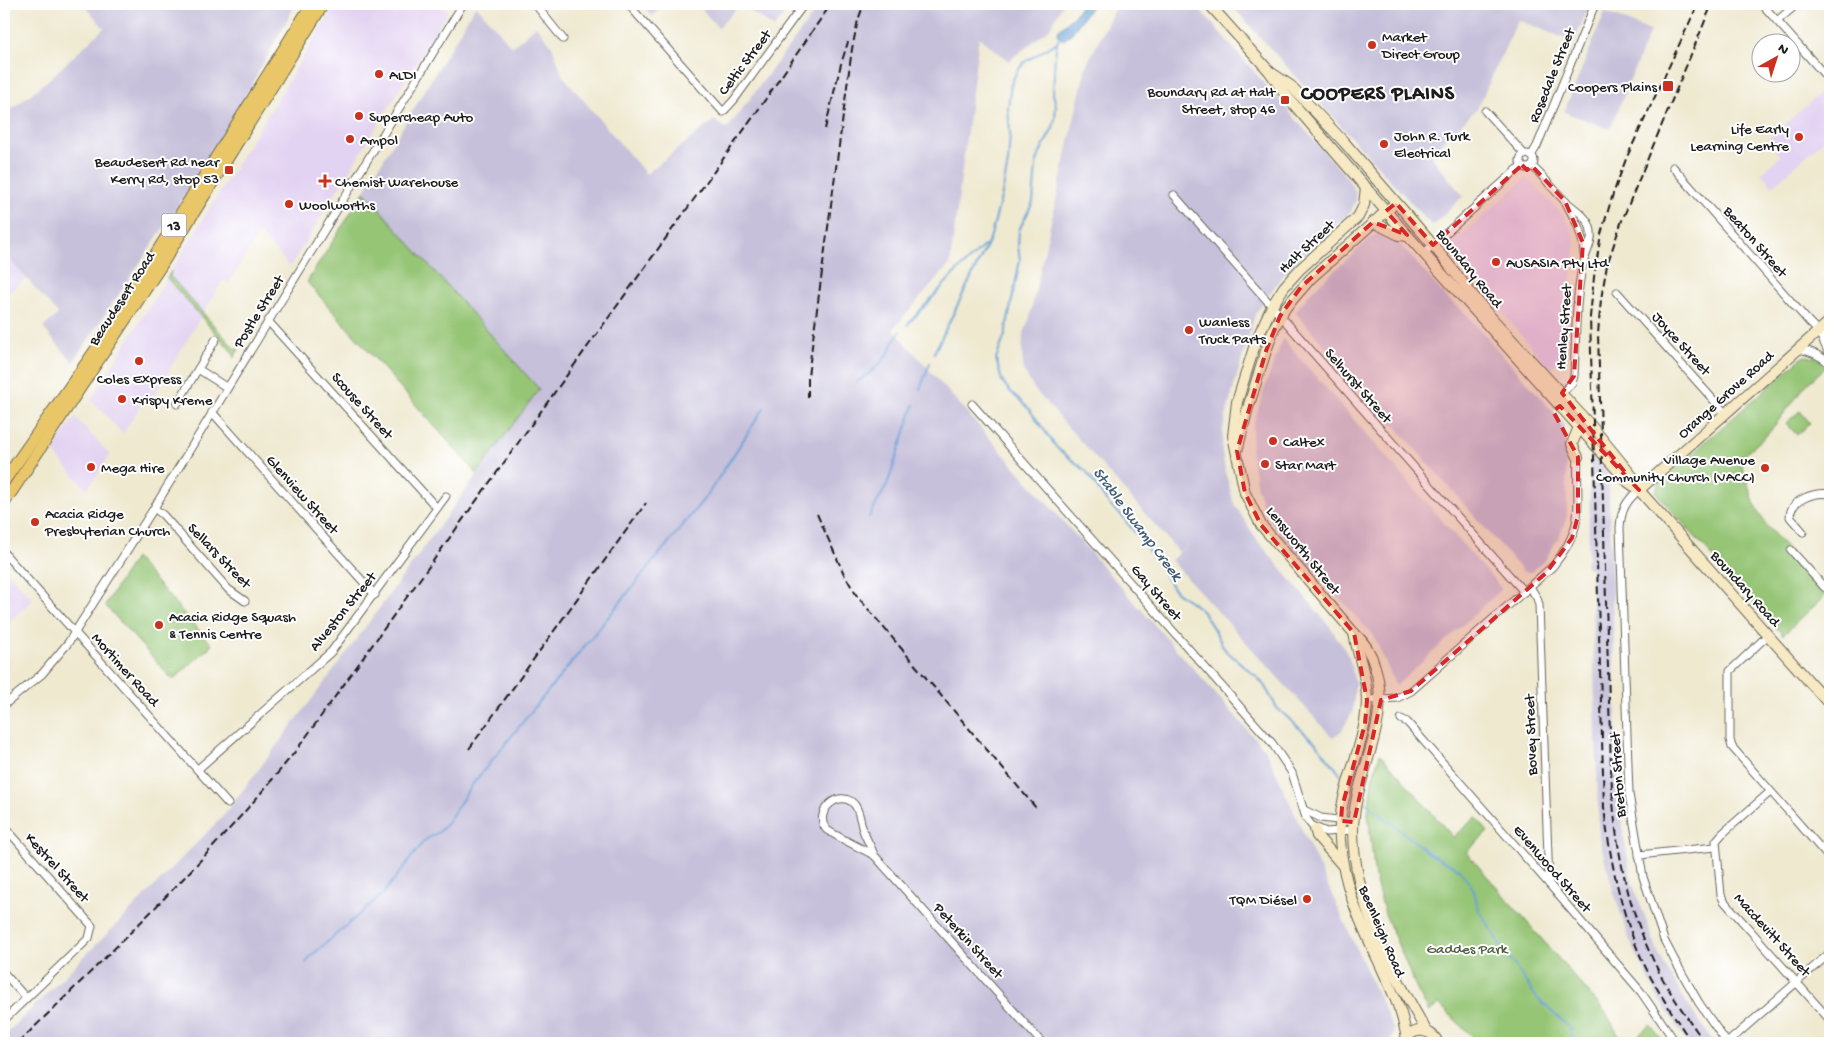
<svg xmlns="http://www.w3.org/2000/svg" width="1834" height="1047" viewBox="0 0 1834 1047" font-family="'Gochi Hand',sans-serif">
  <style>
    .built { fill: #e3d3f2 }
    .industrial { fill: #c6c0da }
    .green { fill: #95c574; stroke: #587048 }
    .water { fill: #66a0d5; stroke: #415e78 }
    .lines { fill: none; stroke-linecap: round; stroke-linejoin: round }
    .stream { stroke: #66a0d5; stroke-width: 2 }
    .minor-casing { stroke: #66645b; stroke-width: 9 }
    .secondary-casing { stroke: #66645b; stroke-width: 12 }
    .trunk-casing { stroke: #66645b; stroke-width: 13 }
    .minor { stroke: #fff; stroke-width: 7 }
    .secondary { stroke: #f6e9c3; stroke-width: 10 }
    .trunk { stroke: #e9c769; stroke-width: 11 }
    .rail { stroke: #1c1c1c; stroke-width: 2; stroke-dasharray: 8 4; stroke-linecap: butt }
    .marked { fill: #d62828; fill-opacity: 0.2; stroke: #d62828; stroke-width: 4; stroke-dasharray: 10 6; stroke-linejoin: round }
    .poi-dot { fill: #c8321e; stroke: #fff; stroke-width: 2 }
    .labels { text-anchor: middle; stroke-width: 4; stroke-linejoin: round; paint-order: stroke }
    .shield { fill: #fff; stroke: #606060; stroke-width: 1 }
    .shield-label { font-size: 14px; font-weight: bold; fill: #1c1c1c }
    .poi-label { font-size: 15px; fill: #1c1c1c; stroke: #fff; text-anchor: start }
    .street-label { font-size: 15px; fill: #1c1c1c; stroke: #fff }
    .park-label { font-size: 15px; fill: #4c603f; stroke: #fff }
    .water-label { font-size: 16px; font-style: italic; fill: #415e78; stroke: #fff }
    .district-label { font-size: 20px; font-weight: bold; letter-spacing: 1px; fill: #1c1c1c; stroke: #fff }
  </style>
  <rect width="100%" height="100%" fill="#fff"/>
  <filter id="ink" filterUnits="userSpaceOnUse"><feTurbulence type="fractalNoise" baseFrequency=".02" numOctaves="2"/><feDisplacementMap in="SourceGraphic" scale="10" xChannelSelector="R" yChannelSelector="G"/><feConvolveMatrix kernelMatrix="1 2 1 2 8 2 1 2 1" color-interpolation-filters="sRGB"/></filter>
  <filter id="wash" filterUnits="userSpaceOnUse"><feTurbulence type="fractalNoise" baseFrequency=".0096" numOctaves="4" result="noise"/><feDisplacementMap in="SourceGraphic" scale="20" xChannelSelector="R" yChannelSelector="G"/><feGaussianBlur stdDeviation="1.12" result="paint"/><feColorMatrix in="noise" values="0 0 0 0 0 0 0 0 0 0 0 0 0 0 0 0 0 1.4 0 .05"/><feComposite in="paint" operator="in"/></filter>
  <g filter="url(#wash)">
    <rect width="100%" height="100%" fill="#efe9d0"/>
    <g class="built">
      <polygon points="336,4 437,4 448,11 290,267 259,233 229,283 225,281 222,282 203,313 170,276 171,271"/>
      <polygon points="1825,89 1830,95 1830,134 1773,186 1761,173 1781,156 1767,140"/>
      <polygon points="1525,179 1529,180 1564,217 1570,227 1574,239 1575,253 1569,286 1566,354 1550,369 1453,254 1454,242"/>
      <polygon points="4,253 26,278 4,297"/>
      <polygon points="167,278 201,316 158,389 148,399 145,398 123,434 91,399"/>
      <polygon points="75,417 110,455 87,490 52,451"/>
      <polygon points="4,568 33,600 4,626"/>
    </g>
    <g class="industrial">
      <polygon points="83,4 296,4 215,151 73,362 43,328 58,314 4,253 4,115 47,81 104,28"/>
      <polygon points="641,4 665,4 652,16"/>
      <polygon points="697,4 791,4 774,28 741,4 718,28"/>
      <polygon points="821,4 1063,4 1049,29 1009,61 979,37 950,264 893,329 1266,751 1394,1030 1391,1043 4,1043 4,1036 139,902 224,815 334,670 539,390 364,192 476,5 512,47 536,26 552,46 563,76 646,174 714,120 727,129"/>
      <polygon points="1117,4 1195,4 1348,179 1355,191 1356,200 1351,212 1293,264 1284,274 1255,314 1230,400 1223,429 1222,450 1225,471 1234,504 1258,541 1331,628 1349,657 1355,683 1353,711 1342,730 1333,738 1171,560 1193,540 1179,552 1035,390 1024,372 1022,355 1023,336 1029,320 1086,66"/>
      <polygon points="1230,4 1590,4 1574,42 1518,20 1477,109 1429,154 1463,196 1432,226"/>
      <polygon points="1605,12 1650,31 1610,129 1564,112"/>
      <polygon points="1381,233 1401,245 1448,299 1466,314 1563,423 1566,443 1567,517 1559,537 1545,560 1531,572 1524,572 1521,569 1295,312 1312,291 1374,235"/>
      <polygon points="1283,339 1502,589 1396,686 1374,636 1275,527 1264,508 1257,488 1251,453 1253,425 1268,378"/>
      <polygon points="1591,446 1608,465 1618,774 1624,838 1632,883 1660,957 1688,1005 1714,1043 1688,1043 1658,998 1630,941 1615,896 1599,838 1591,568 1587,568 1585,562 1588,559"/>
    </g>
    <g class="green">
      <polygon points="364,192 539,389 477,474 307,282"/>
      <polygon points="171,271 170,276 235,349 239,349 234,358 233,353 167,278"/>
      <polygon points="1804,356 1816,357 1827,366 1807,384 1767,435 1743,456 1742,467 1756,508 1767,526 1827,594 1783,635 1656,493 1658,483"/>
      <polygon points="1800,411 1810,423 1797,435 1786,423"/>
      <polygon points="135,558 212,645 173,680 105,605"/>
      <polygon points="1380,754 1453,837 1476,817 1488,832 1466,852 1606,1013 1623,1043 1479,1043 1439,1004 1429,1012 1418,992 1385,914 1375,879 1368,813 1372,780"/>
      <polygon points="1650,1025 1662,1039 1656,1043 1630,1043"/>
    </g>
    <polygon class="water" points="1082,4 1093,4 1072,33 1064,40 1057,35 1059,29 1074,16"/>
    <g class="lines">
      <g class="stream">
        <polyline points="1062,36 1057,42 1055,56 1053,94 1056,105 1055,119 1053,128 1040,153 1036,165 1033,202 1019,230 1018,246 1020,260 1005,335 996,359 1002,381 1008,389 1029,409 1057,448 1086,471 1109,505 1121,515 1144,544 1163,571 1172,587 1180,595 1190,601 1203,612 1213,628 1225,650 1257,677 1264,685 1277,708 1317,744 1340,774"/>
        <polyline points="907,325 954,274 984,246"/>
        <polyline points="934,353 990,239 1002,194 1008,163 1010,134 1008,108 1011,84 1017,71 1025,62 1057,42"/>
        <path d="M857,382C869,374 884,362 891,349C894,341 894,338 900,332"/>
        <polyline points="920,389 930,363"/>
        <polyline points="869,517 887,485 914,405"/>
        <polyline points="1365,802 1430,854 1459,869 1473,888 1479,910 1507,955 1537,998 1572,1030 1572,1043"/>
        <polyline points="306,963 311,956 383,894 425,840 439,832 447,823 471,786 708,494 764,408"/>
      </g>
    </g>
  </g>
  <g filter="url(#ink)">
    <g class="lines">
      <g class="minor-casing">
        <g id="minor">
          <polyline points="535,4 563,39"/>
          <polyline points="628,4 723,112 734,100 804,4"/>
          <polyline points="1762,4 1830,81"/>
          <polyline points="1777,21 1797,4"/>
          <polyline points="1485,111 1525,155"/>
          <circle cx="1527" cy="161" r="7"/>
          <polyline points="1531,156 1537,146 1595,4"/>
          <path d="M1532,166C1543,176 1553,189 1564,200C1573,208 1586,215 1590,227C1595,241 1584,255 1582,268C1575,304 1576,339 1574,376L1572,383L1562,393"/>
          <polyline points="1673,167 1809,322 1819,332 1830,338"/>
          <polyline points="1174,195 1524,592"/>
          <polyline points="1565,201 1578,226 1583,243 1584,255"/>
          <polyline points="1424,253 1522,165"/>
          <polyline points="1617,292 1726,414"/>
          <polyline points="268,321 437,508"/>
          <polyline points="1819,332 1830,356"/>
          <path d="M1798,349C1811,351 1821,355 1830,364"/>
          <polyline points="198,369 226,387"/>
          <polyline points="177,404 216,339"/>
          <polyline points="972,404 1272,743 1292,773 1306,818 1312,826 1326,832 1353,830"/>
          <polyline points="212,412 375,595"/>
          <path d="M1639,490C1626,501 1621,510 1620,528L1629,794L1643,877L1664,940L1675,961L1699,1003L1727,1043L1830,953"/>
          <polyline points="154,508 163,515 228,589 245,601"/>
          <path d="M1803,532L1790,517C1790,499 1815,492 1830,494"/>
          <polyline points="1791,550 1824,587 1830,590"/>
          <polyline points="4,553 228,804"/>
          <polyline points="1530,587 1537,598 1539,605 1549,884"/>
          <polyline points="1768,635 1730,671 1730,740 1732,747 1830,859"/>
          <path d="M1367,700L1397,698L1411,691L1553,566C1588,523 1575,506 1578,457"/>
          <polyline points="4,705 42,674 68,643 154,508 463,4"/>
          <polyline points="1401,719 1407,722 1549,884 1641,992 1676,1043"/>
          <polyline points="198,769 331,652 446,496"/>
          <polyline points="1770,792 1722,834 1716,841 1721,895 1724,901 1830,1020"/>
          <polyline points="1304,810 1321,818 1354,822"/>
          <polyline points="4,826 92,926 89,938 4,1020"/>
          <path d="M874,855C866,851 830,833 826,829C813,812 839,788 854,804C860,811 860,822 863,830C866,839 871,846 874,855L1042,1043"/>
          <polyline points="1639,855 1715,847"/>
          <polyline points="4,973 26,998"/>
        </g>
      </g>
      <g class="secondary-casing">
        <g id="secondary">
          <polyline points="1209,4 1270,72 1284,93 1392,218 1628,482 1638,489"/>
          <polyline points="1270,72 1291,86 1344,142 1433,245 1487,313 1593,428 1633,477 1639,490 1647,499 1830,705"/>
          <path d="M1366,187L1364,205L1358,217L1300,269L1284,287L1272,306L1256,341L1237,402L1233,436L1245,493L1261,525L1354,633C1365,642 1371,653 1375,667C1393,724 1353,775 1353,831C1354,904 1391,970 1427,1032"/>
          <polyline points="1373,222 1399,235 1408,236"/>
          <polyline points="1237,451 1247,411 1266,351 1274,328 1286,307 1311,278 1391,207"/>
          <polyline points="1578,457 1572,444 1579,427"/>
          <polyline points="1639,490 1830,321"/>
          <path d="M1354,633C1359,662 1370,682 1366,714C1361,758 1337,793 1340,840C1343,901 1378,953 1399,1008C1403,1017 1404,1027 1407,1037"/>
          <polyline points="1315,829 1317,836 1343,866"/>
          <path d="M1404,1042C1412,1027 1431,1027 1438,1043"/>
        </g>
      </g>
      <g class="trunk-casing">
        <g id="trunk">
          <polyline points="4,481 97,348 312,4"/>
          <polyline points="4,503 160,267 323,4"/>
        </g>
      </g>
      <use href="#minor" class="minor"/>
      <use href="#secondary" class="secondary"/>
      <use href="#trunk" class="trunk"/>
      <g class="rail">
        <polyline points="825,129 841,64 848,42"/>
        <polyline points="808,398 808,376 852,49 858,20 864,4"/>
        <polyline points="817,514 844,574 857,596 1036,808"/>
        <polyline points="469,749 646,503"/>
        <path d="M18,1043C115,948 213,855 298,748L754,116L831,4"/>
        <path d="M1692,1043C1678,1022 1664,1001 1651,978C1623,925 1611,867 1604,808L1590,317L1594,277L1601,234L1613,194L1626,159L1698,4"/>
        <path d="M1705,1043C1689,1020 1672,997 1659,972C1625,905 1614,842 1611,768L1598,334L1601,299L1607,265L1621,223L1712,4"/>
      </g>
    </g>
  </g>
  <path class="marked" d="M1522,165L1527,170L1532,166L1565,201L1583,243L1574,376L1562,393L1639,490L1560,406L1553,411L1578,457V516L1572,538L1546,573L1411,691L1381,700L1354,822L1341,821L1342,807L1365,724L1367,700L1354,633L1261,525L1245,493L1237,451L1266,351L1280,316L1301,287L1373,222L1407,235L1386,211L1396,203L1433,245Z"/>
  <g class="poi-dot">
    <circle cx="1372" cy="45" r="5"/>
    <circle cx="379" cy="74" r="5"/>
    <rect x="1662" y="80" width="12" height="12" rx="2.5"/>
    <rect x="1280" y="95" width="10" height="10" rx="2.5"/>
    <circle cx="359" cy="116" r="5"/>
    <circle cx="1799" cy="137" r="5"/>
    <circle cx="350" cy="139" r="5"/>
    <circle cx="1384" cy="144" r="5"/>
    <rect x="224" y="165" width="10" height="10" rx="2.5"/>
    <path d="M322.5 173.5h5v5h5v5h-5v5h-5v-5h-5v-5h5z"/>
    <circle cx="289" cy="204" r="5"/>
    <circle cx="1496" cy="262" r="5"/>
    <circle cx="1189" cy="330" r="5"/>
    <circle cx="139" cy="361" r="5"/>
    <circle cx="122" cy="399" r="5"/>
    <circle cx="1273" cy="441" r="5"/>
    <circle cx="1265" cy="464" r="5"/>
    <circle cx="91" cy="467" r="5"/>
    <circle cx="1765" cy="468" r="5"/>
    <circle cx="35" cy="522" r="5"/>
    <circle cx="159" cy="625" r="5"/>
    <circle cx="1307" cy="899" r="5"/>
  </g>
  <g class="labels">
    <rect class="shield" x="161.5" y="213.5" width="25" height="23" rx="4"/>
    <g class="shield-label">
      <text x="174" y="230">13</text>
    </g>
    <g class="poi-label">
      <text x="1382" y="41">Market<tspan x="1382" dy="17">Direct Group</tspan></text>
      <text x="389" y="79">ALDI</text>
      <text x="1657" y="91" text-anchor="end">Coopers Plains</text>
      <text x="1275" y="96" text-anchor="end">Boundary Rd at Halt<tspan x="1275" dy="17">Street, stop 46</tspan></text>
      <text x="369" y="121">Supercheap Auto</text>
      <text x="1789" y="133" text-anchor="end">Life Early<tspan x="1789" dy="17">Learning Centre</tspan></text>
      <text x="1394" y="140">John R. Turk<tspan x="1394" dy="17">Electrical</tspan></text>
      <text x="360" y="144">Ampol</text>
      <text x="219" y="166" text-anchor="end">Beaudesert Rd near<tspan x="219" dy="17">Kerry Rd, stop 53</tspan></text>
      <text x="335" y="186">Chemist Warehouse</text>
      <text x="299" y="209">Woolworths</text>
      <text x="1506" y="267">AUSASIA Pty Ltd</text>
      <text x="1199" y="326">Wanless<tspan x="1199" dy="17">Truck Parts</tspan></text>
      <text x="139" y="383" text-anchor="middle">Coles Express</text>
      <text x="132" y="404">Krispy Kreme</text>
      <text x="1283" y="446">Caltex</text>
      <text x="1755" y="464" text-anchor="end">Village Avenue<tspan x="1755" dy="17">Community Church (VACC)</tspan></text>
      <text x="1275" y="469">Star Mart</text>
      <text x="101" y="472">Mega Hire</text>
      <text x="45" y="518">Acacia Ridge<tspan x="45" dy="17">Presbyterian Church</tspan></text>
      <text x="169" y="621">Acacia Ridge Squash<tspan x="169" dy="17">&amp; Tennis Centre</tspan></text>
      <text x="1297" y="904" text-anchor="end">TQM Diésel</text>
    </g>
    <g class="street-label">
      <text transform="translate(744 62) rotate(-53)" y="5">Celtic Street</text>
      <text transform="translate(1551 75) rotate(-68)" y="5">Rosedale Street</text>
      <text transform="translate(1756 241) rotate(49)" y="5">Beaton Street</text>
      <text transform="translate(1306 246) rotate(-43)" y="5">Halt Street</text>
      <text transform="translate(1470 268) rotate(51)" y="5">Boundary Road</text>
      <text transform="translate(121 298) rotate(-57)" y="5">Beaudesert Road</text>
      <text transform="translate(258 311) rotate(-58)" y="5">Postle Street</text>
      <text transform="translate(1563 327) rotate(-86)" y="5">Henley Street</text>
      <text transform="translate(1682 343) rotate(48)" y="5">Joyce Street</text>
      <text transform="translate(1359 385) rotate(49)" y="5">Selhurst Street</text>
      <text transform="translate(1725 394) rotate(-42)" y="5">Orange Grove Road</text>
      <text transform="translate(363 405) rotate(48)" y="5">Scouse Street</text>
      <text transform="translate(303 494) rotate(48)" y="5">Glenview Street</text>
      <text transform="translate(1304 550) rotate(51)" y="5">Lensworth Street</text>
      <text transform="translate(220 555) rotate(46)" y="5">Sellars Street</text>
      <text transform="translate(1746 588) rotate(48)" y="5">Boundary Road</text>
      <text transform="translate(1157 592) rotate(49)" y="5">Gay Street</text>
      <text transform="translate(342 611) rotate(-51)" y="5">Alveston Street</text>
      <text transform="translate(126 669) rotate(48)" y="5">Mortimer Road</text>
      <text transform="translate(1530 735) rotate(-92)" y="5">Bovey Street</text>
      <text transform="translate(1617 775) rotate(-94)" y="5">Breton Street</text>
      <text transform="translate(58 867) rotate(48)" y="5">Kestrel Street</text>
      <text transform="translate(1553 868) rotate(49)" y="5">Evenwood Street</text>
      <text transform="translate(1383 931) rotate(67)" y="5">Beenleigh Road</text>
      <text transform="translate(1773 934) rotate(48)" y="5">Macdevitt Street</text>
      <text transform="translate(969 940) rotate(48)" y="5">Peterkin Street</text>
    </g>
    <g class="park-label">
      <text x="1467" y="953">Gaddes Park</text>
    </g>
    <g class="water-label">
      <text transform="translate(1139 523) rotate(53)" y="6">Stable Swamp Creek</text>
    </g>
    <g class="district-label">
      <text x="1378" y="99">COOPERS PLAINS</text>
    </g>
  </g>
  <rect width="1834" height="1047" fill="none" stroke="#fff" stroke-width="20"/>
  <g transform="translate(1776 58) rotate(39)"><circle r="24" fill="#ffffff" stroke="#a4a4a4"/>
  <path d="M0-4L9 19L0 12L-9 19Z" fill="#c8321e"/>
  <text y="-8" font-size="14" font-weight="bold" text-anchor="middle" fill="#1c1c1c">N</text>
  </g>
</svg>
